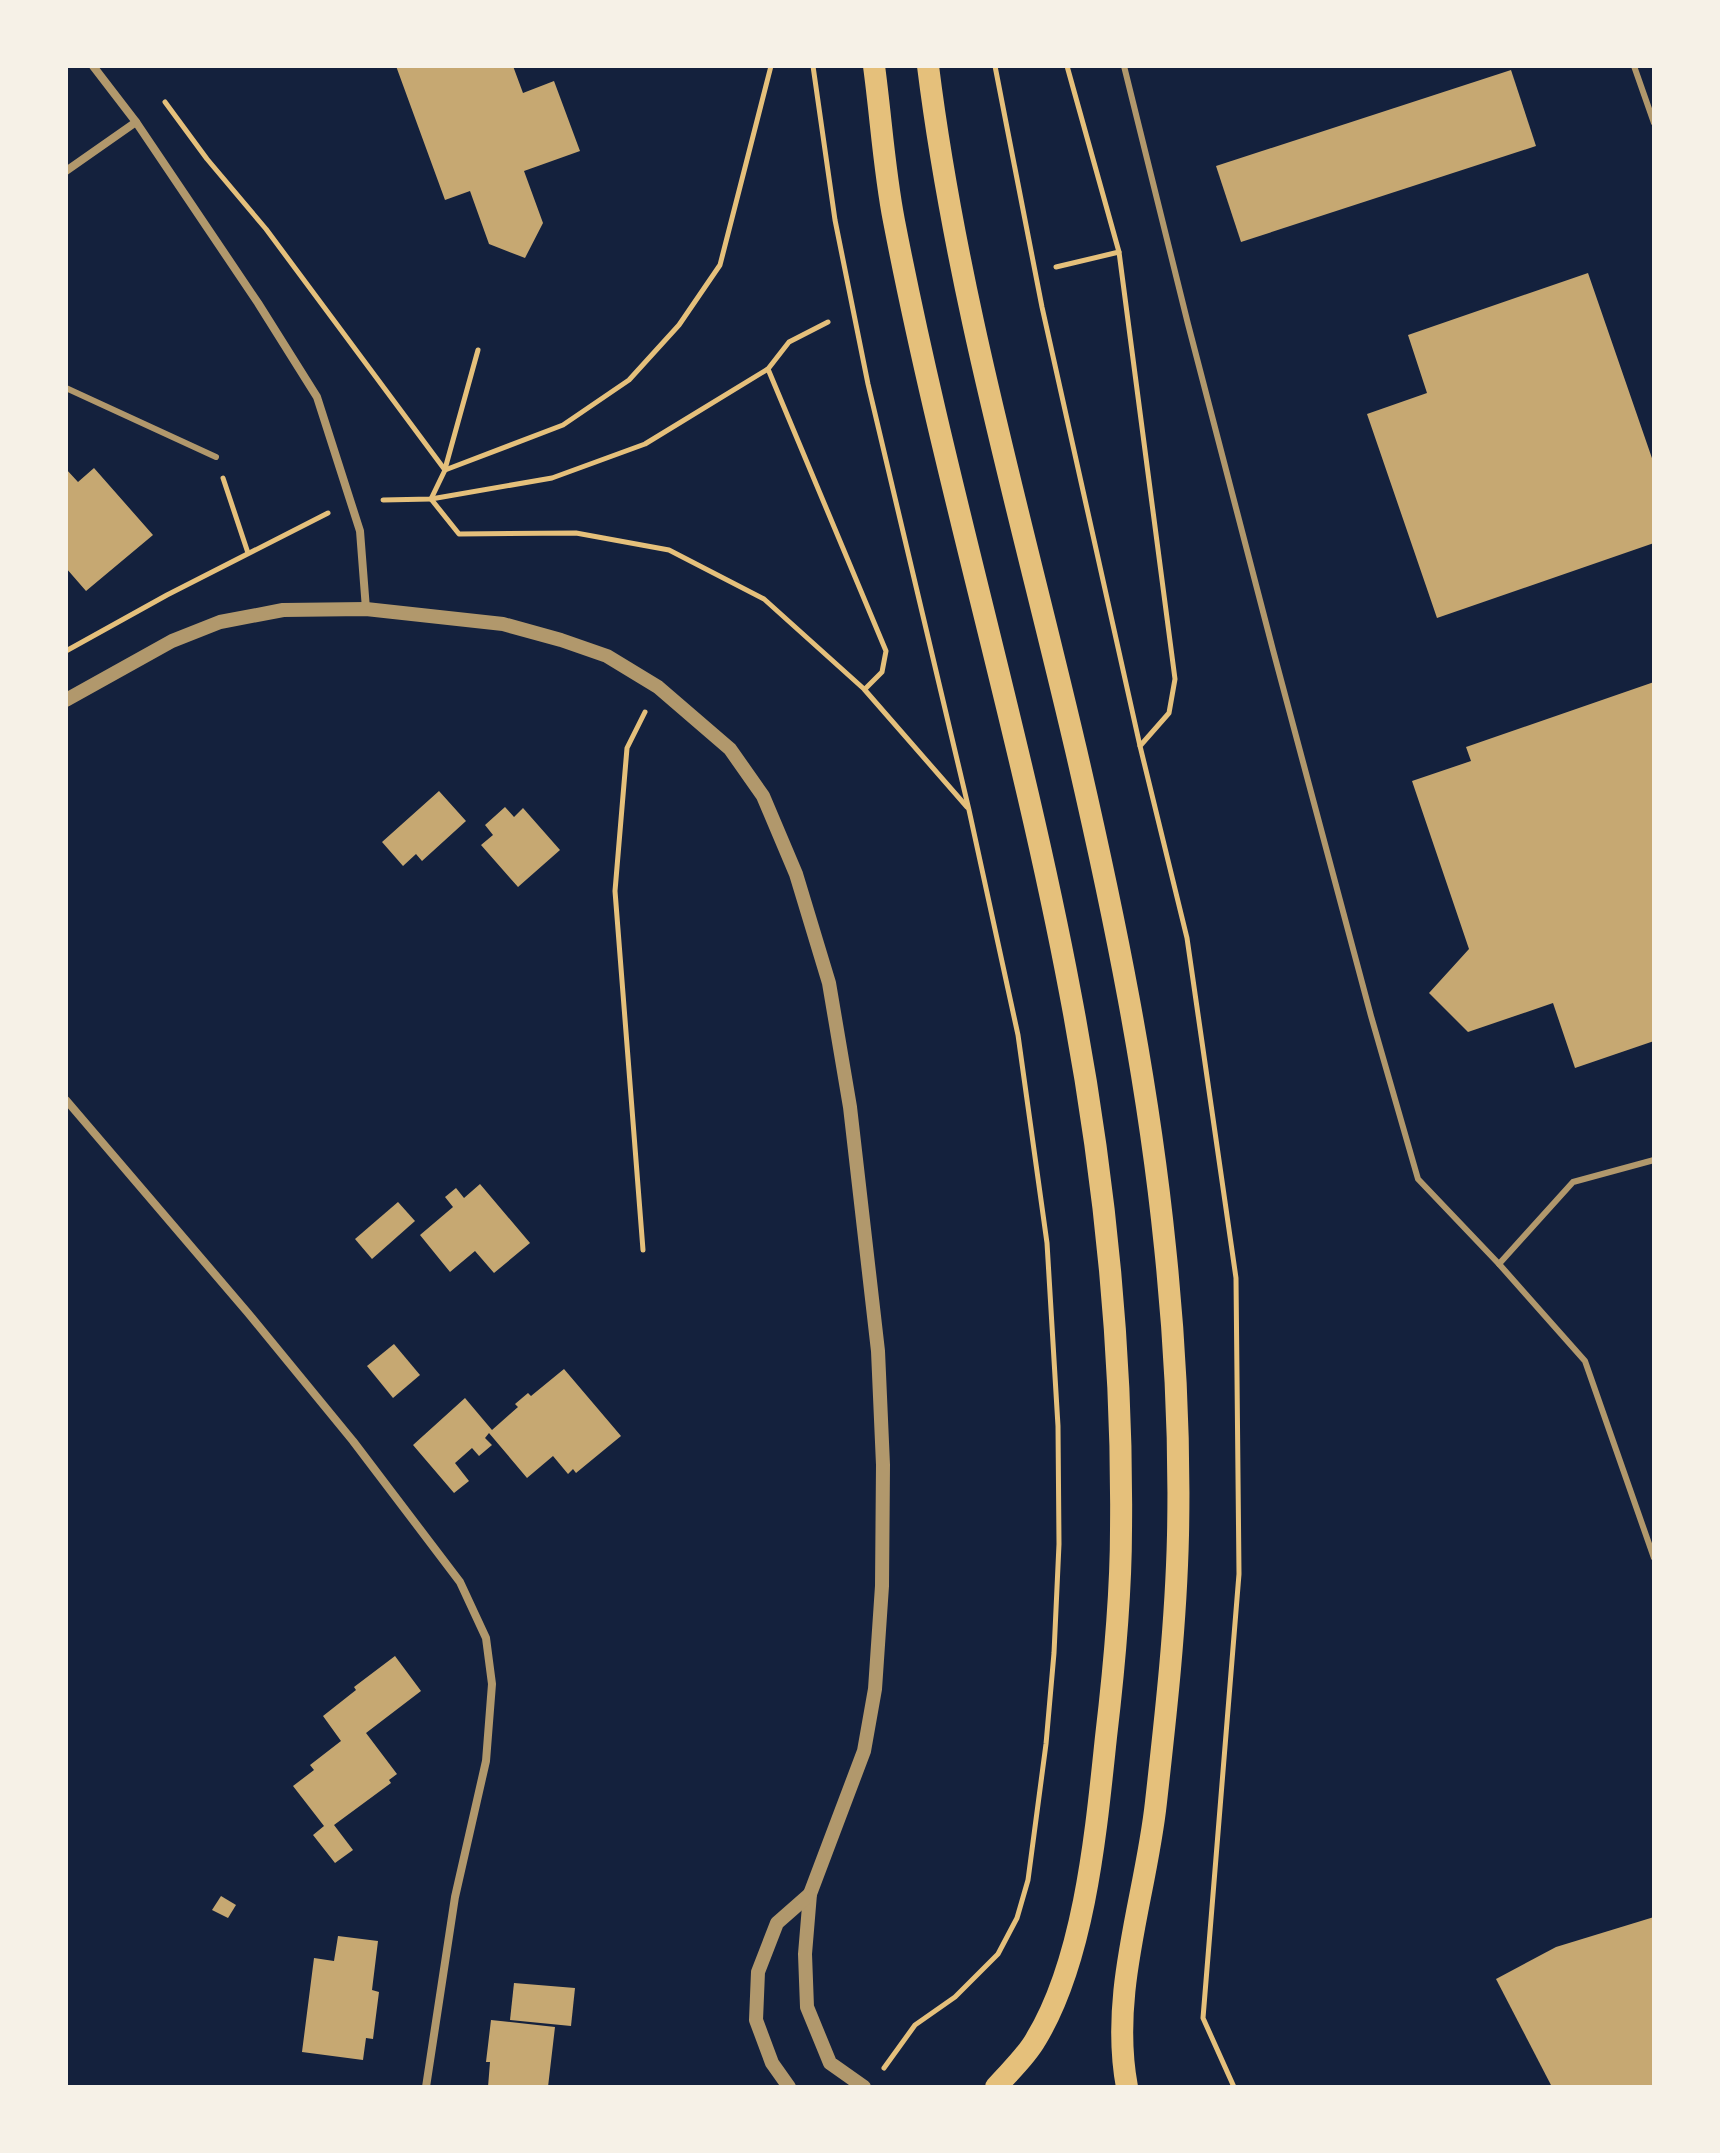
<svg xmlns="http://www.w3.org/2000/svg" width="1720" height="2153" viewBox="0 0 1720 2153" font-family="'Sofia Sans Condensed',sans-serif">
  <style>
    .building { fill: #c6a872 }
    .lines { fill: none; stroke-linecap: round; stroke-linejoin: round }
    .path { stroke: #e5c07b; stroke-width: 5 }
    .service { stroke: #b1986c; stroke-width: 6 }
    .minor { stroke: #b1986c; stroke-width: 8 }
    .tertiary { stroke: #b1986c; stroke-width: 14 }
    .trunk { stroke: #e5c07b; stroke-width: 22 }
  </style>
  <rect width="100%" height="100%" fill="#14213d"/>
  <g class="building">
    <polygon points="396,66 513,66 523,93 554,81 580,151 524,171 543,223 525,258 489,244 470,191 445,200"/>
    <polygon points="1511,70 1536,146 1241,242 1216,166"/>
    <polygon points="1588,273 1654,464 1654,543 1437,618 1367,414 1427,393 1408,335"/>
    <polygon points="94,468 153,535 86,591 66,568 66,469 78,482"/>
    <polygon points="1654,682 1654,1041 1575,1068 1553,1003 1468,1032 1429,993 1469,949 1412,781 1471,761 1466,747"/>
    <polygon points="439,791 466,821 422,861 416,854 403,866 382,842"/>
    <polygon points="505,807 514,817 523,808 560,850 518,887 481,845 493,835 485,825"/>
    <polygon points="480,1184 530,1243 494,1273 475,1251 450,1272 420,1235 453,1207 445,1197 456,1188 464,1198"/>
    <polygon points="398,1202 415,1221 372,1259 355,1239"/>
    <polygon points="394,1344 420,1375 393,1398 367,1366"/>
    <polygon points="564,1369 621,1436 576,1473 573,1469 568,1474 553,1456 527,1478 489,1433 485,1438 492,1445 479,1456 472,1448 455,1463 469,1481 454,1493 413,1445 465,1398 492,1430 518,1407 515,1404 528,1393 531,1396"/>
    <polygon points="395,1656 421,1691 366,1733 397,1774 389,1780 391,1783 334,1825 353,1850 335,1863 313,1835 324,1826 293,1786 314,1770 310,1765 341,1741 323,1716 356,1690 354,1687"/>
    <polygon points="221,1896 236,1905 228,1918 212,1910"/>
    <polygon points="1654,1917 1654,2087 1552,2087 1496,1979 1556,1947"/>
    <polygon points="338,1936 378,1941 372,1990 379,1992 373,2039 366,2038 363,2060 302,2052 314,1958 334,1961"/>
    <polygon points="514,1983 575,1988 571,2026 510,2020"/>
    <polygon points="491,2020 555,2027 548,2087 488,2087 490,2062 486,2062"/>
  </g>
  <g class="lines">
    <g class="path">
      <polyline points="813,66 835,220 868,384 969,810 1018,1035 1047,1243 1058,1426 1059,1544 1054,1653 1046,1744 1028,1880 1017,1918 998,1954 955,1997 915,2025 884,2068"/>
      <polyline points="995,66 1042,307 1140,746"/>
      <polyline points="1067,66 1119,252 1175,679 1169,713 1140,746 1187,938 1236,1278 1239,1574 1203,2018 1234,2087"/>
      <polyline points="165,102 207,159 266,229 445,470"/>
      <polyline points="1056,267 1119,252"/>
      <polyline points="768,369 886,651 882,672 865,689"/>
      <polyline points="445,469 478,350"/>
      <polyline points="223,478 248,553"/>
      <polyline points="431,499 459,534 576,533 669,550 764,599 864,689 967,807"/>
      <polyline points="431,499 445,470 563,425 629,380 679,325 720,265 771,66"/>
      <polyline points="383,500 431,499 552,478 645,444 768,369 789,342 828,322"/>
      <polyline points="66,651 167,595 328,513"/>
      <polyline points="643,1250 615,891 627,748 645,712"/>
    </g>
    <g class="service">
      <polyline points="1124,66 1188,324 1273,650 1371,1016 1418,1179 1499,1264 1585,1361 1654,1558"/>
      <polyline points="1634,66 1654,123"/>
      <polyline points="66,388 216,457"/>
      <polyline points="1499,1264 1573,1182 1654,1160"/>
    </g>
    <g class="minor">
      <polyline points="93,66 136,122 258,303 317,397 360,531 366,609"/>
      <polyline points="66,171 136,122"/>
      <polyline points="66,1100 248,1313 353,1441 460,1582 486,1638 492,1684 486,1761 455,1897 426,2087"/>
    </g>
    <g class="tertiary">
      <polyline points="66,700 172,641 220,622 283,610 366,609 503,624 561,640 607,656 658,687 730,749 763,796 796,874 829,983 850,1107 878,1351 883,1465 882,1586 875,1689 864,1751 810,1894 805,1954 807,2007 830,2063 864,2087"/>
      <polyline points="789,2087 772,2063 756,2020 758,1972 777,1923 810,1894"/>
    </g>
    <g class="trunk">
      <path d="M874,66C881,117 884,170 894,221C944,480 1021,733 1070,992C1104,1169 1123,1349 1121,1530C1121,1599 1114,1669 1106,1737C1096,1831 1085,1958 1036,2039C1026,2057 1010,2071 996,2087"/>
      <path d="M928,66C957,298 1023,523 1076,750C1114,914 1148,1079 1165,1247C1175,1342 1180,1440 1178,1535C1176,1624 1166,1713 1156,1802C1146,1896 1109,1992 1127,2087"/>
    </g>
  </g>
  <rect width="1720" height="2153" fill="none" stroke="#f6f1e7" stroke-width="136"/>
</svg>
